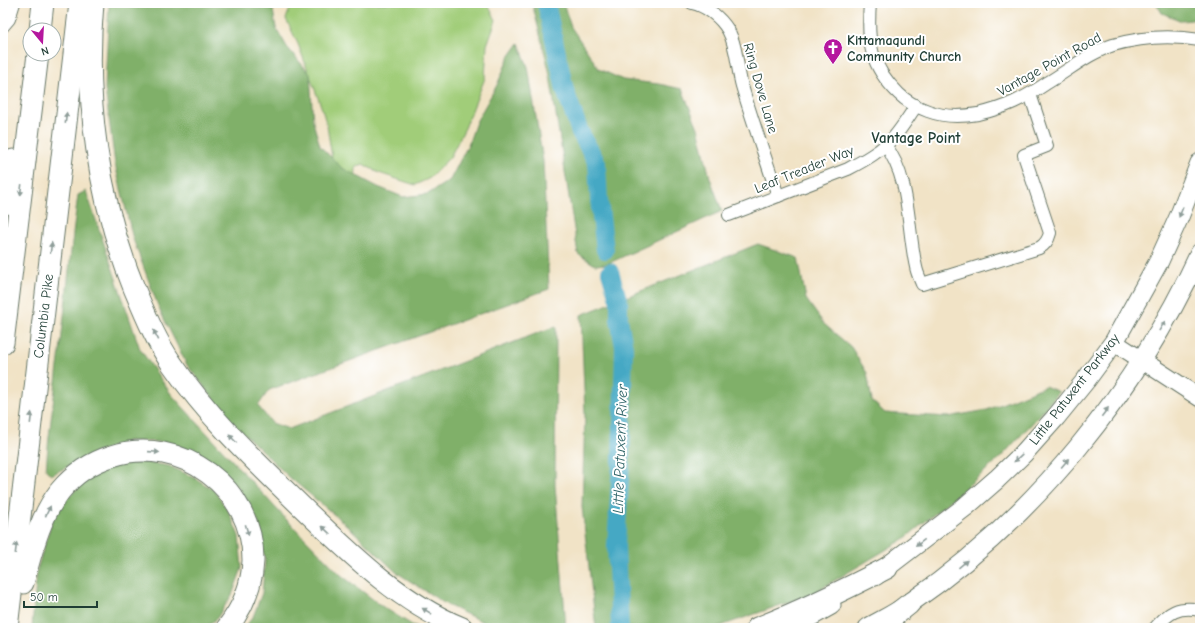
<svg xmlns="http://www.w3.org/2000/svg" width="1203" height="631" viewBox="0 0 1203 631" font-family="'Comic Neue',sans-serif">
  <style>
    .green { fill: #a1cd79; stroke: #608556 }
    .forest { fill: #80b069; stroke: #50764e }
    .lines { fill: none; stroke-linecap: round; stroke-linejoin: round }
    .river { stroke: #44a8c4; stroke-width: 18 }
    .minor-casing { stroke: #687767; stroke-width: 14 }
    .secondary-casing { stroke: #687767; stroke-width: 19 }
    .primary-casing { stroke: #687767; stroke-width: 21 }
    .motorway-casing { stroke: #687767; stroke-width: 23 }
    .minor { stroke: #fff; stroke-width: 12 }
    .secondary { stroke: #fff; stroke-width: 17 }
    .primary { stroke: #fff; stroke-width: 19 }
    .motorway { stroke: #fff; stroke-width: 21 }
    .oneway { fill: #8f9e9a }
    .labels { text-anchor: middle; stroke-width: 4; stroke-linejoin: round; paint-order: stroke }
    .poi-label { font-size: 14px; font-weight: bold; fill: #1f3d34; stroke: #fff; text-anchor: start }
    .street-label { font-size: 14px; fill: #1f3d34; stroke: #fff }
    .neighbourhood-label { font-size: 15px; font-weight: bold; fill: #1f3d34; stroke: #fff }
    .water-label { font-size: 15px; font-style: italic; fill: #2c6266; stroke: #fff }
  </style>
  <rect width="100%" height="100%" fill="#fff"/>
  <filter id="ink" filterUnits="userSpaceOnUse"><feTurbulence type="fractalNoise" baseFrequency=".025" numOctaves="2"/><feDisplacementMap in="SourceGraphic" scale="8" xChannelSelector="R" yChannelSelector="G"/><feConvolveMatrix kernelMatrix="1 2 1 2 8 2 1 2 1" color-interpolation-filters="sRGB"/></filter>
  <filter id="wash" filterUnits="userSpaceOnUse"><feTurbulence type="fractalNoise" baseFrequency=".012" numOctaves="4" result="noise"/><feDisplacementMap in="SourceGraphic" scale="16" xChannelSelector="R" yChannelSelector="G"/><feGaussianBlur stdDeviation="0.9" result="paint"/><feColorMatrix in="noise" values="0 0 0 0 0 0 0 0 0 0 0 0 0 0 0 0 0 1.4 0 .05"/><feComposite in="paint" operator="in"/></filter>
  <g filter="url(#wash)">
    <rect width="100%" height="100%" fill="#f1e3c6"/>
    <polygon class="green" points="292,3 487,3 496,20 487,45 485,78 465,128 450,157 430,178 415,185 379,173 363,164 356,167 355,186 334,170 327,126 321,106 298,44 286,19"/>
    <g class="forest">
      <polygon points="109,3 283,3 273,10 276,28 287,47 310,74 313,122 320,146 342,168 378,187 403,197 428,194 450,180 468,145 476,122 497,85 509,57 519,43 528,67 543,161 549,289 269,390 258,406 272,423 289,429 556,326 555,485 566,628 496,628 447,605 396,572 349,527 289,477 232,422 187,365 160,311 133,239 115,164 105,89"/>
      <polygon points="532,3 563,3 571,27 599,69 623,80 659,84 682,89 698,128 710,178 722,211 607,264 595,265 578,254 549,70"/>
      <polygon points="1156,3 1200,3 1200,19 1182,21 1162,13"/>
      <path d="M86,191L140,349L171,394L285,518L341,575L383,607L417,628H244L253,617L262,593L265,560L258,521L241,492L222,469L200,453L162,442L128,441L95,453L51,475L46,470C49,427 56,385 61,343C67,293 71,244 78,195Z"/>
      <polygon points="758,244 798,258 806,299 824,324 851,347 867,373 872,401 885,413 948,417 987,410 1045,386 1059,392 1038,417 1000,458 954,498 904,539 812,594 715,628 596,628 582,507 585,414 581,315"/>
      <polygon points="144,462 169,466 193,477 214,490 229,512 239,536 242,568 232,595 217,618 205,628 32,628 37,570 53,517 70,495 86,480 116,465"/>
    </g>
    <g class="lines">
      <g class="river">
        <polyline points="546,3 565,90 580,132 597,163 599,200 605,250"/>
        <polyline points="610,272 619,302 619,319 624,347 621,462 616,546 620,628"/>
      </g>
    </g>
  </g>
  <g filter="url(#ink)">
    <g class="lines">
      <g class="minor-casing">
        <g id="minor">
          <path d="M692,3C706,6 720,17 728,30C737,46 737,68 742,86C753,123 766,159 778,196"/>
          <path d="M870,3C867,42 870,66 899,94C907,102 917,107 928,111C944,117 961,117 978,114C1005,108 1025,98 1047,83C1069,70 1089,53 1113,45C1141,37 1171,35 1200,40"/>
          <polyline points="3,26 9,19 14,3"/>
          <path d="M885,145C911,178 907,228 916,267C917,273 920,279 922,284L1039,248C1045,245 1048,241 1050,233L1024,155L1047,146L1030,94"/>
          <path d="M729,215L848,169C865,160 881,151 894,137C902,128 909,116 916,106"/>
          <path d="M1155,628C1169,612 1178,606 1200,610"/>
        </g>
      </g>
      <g class="secondary-casing">
        <polyline id="secondary" points="1114,342 1200,398"/>
      </g>
      <g class="primary-casing">
        <g id="primary">
          <polyline points="875,576 965,507 997,479 1023,454 1056,417 1086,380 1114,342 1159,261 1179,217 1200,163"/>
          <polyline points="790,628 831,605"/>
          <path d="M868,628C882,620 897,613 910,603C1035,517 1137,390 1200,253"/>
        </g>
      </g>
      <g class="motorway-casing">
        <g id="motorway">
          <path d="M93,3C84,99 98,199 134,288C145,314 156,341 172,364C209,418 256,462 302,507C351,554 399,602 462,628"/>
          <polyline points="40,30 43,3"/>
          <polyline points="3,204 13,160"/>
          <polyline points="3,343 38,54"/>
          <path d="M23,583C32,551 39,518 60,491C74,474 92,462 112,456C181,434 254,489 253,561C252,586 242,609 227,628"/>
          <polyline points="7,628 80,3"/>
          <path d="M757,628C802,611 844,590 887,568"/>
          <polyline points="879,628 909,604"/>
        </g>
      </g>
      <use href="#minor" class="minor"/>
      <use href="#secondary" class="secondary"/>
      <use href="#primary" class="primary"/>
      <use href="#motorway" class="motorway"/>
    </g>
    <defs><path id="oneway-solid" d="M-6-.8H1V-3.2L6.5 0L1 3.2V.8H-6Z"/></defs>
    <g class="oneway">
      <use href="#oneway-solid" transform="translate(66 118) rotate(-83)"/>
      <use href="#oneway-solid" transform="translate(21 190) rotate(97)"/>
      <use href="#oneway-solid" transform="translate(1181 212) rotate(112)"/>
      <use href="#oneway-solid" transform="translate(51 248) rotate(-83)"/>
      <use href="#oneway-solid" transform="translate(1162 326) rotate(-59)"/>
      <use href="#oneway-solid" transform="translate(156 335) rotate(-117)"/>
      <use href="#oneway-solid" transform="translate(1105 412) rotate(-53)"/>
      <use href="#oneway-solid" transform="translate(31 418) rotate(-83)"/>
      <use href="#oneway-solid" transform="translate(233 439) rotate(-134)"/>
      <use href="#oneway-solid" transform="translate(154 452) rotate(4)"/>
      <use href="#oneway-solid" transform="translate(1018 458) rotate(136)"/>
      <use href="#oneway-solid" transform="translate(1065 463) rotate(-50)"/>
      <use href="#oneway-solid" transform="translate(48 511) rotate(-64)"/>
      <use href="#oneway-solid" transform="translate(247 530) rotate(74)"/>
      <use href="#oneway-solid" transform="translate(326 530) rotate(-136)"/>
      <use href="#oneway-solid" transform="translate(920 543) rotate(142)"/>
      <use href="#oneway-solid" transform="translate(16 548) rotate(-83)"/>
      <use href="#oneway-solid" transform="translate(963 564) rotate(-40)"/>
      <use href="#oneway-solid" transform="translate(427 611) rotate(-149)"/>
    </g>
  </g>
  <defs>
    <g id="church-pin" transform="scale(1)"><path d="M0 17L-7.5 6A9.5 9.5 0 1 1 7.5 6Z" fill="#b5179e" stroke="#fff"/><path d="M-1.2-6h2.4v3.5h3.3v2.4h-3.3V6h-2.4V-.1h-3.3v-2.4h3.3Z" fill="#fff"/></g>
  </defs>
  <g fill-rule="evenodd">
    <use href="#church-pin" x="833" y="48"/>
  </g>
  <g class="labels">
    <g class="poi-label">
      <text x="847" y="45">Kittamaqundi<tspan x="847" dy="16">Community Church</tspan></text>
    </g>
    <g class="street-label">
      <text transform="translate(1049 64) rotate(-29)" y="5">Vantage Point Road</text>
      <text transform="translate(761 88) rotate(74)" y="5">Ring Dove Lane</text>
      <text transform="translate(804 169) rotate(-22)" y="5">Leaf Treader Way</text>
      <text transform="translate(43 316) rotate(-83)" y="5">Columbia Pike</text>
      <text transform="translate(1074 389) rotate(-52)" y="5">Little Patuxent Parkway</text>
    </g>
    <g class="neighbourhood-label">
      <text x="916" y="143">Vantage Point</text>
    </g>
    <g class="water-label">
      <text transform="translate(620 449) rotate(-88)" y="5">Little Patuxent River</text>
    </g>
  </g>
  <rect width="1203" height="631" fill="none" stroke="#fff" stroke-width="16"/>
  <g transform="translate(42 42) rotate(162)"><circle r="19" fill="#ffffff" stroke="#a5b1ae"/>
  <path d="M0-3L7 15L0 10L-7 15Z" fill="#b5179e"/>
  <text y="-6" font-size="11" font-weight="bold" text-anchor="middle" fill="#1f3d34">N</text>
  </g>
  <path d="M24 601v6h73v-6" fill="none" stroke="#1f3d34" stroke-width="2"/>
  <text x="30" y="601" font-size="12" fill="#1f3d34" stroke="#ffffff" stroke-width="3" paint-order="stroke">50 m</text>
</svg>
